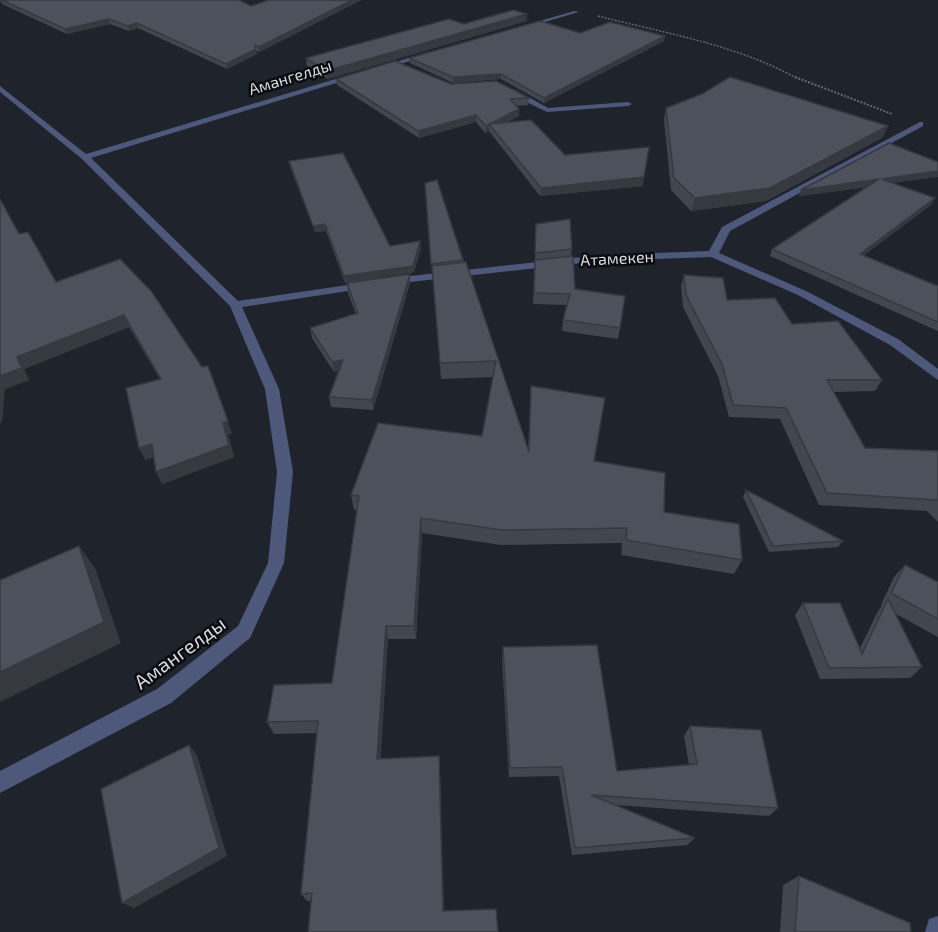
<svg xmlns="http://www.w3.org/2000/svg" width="938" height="932" viewBox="0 0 938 932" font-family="'Exo 2',sans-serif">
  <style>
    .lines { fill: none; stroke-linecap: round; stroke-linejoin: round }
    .path-far1 { stroke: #646870; stroke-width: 1.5; stroke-dasharray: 2 1.5; stroke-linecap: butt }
    .path { stroke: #646870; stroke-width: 2; stroke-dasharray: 2 1.5; stroke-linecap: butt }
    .minor { fill: #4d587a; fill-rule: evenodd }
    .wall { fill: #42464e }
    .shaded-wall { fill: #363940 }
    .building { fill: #4d515b; stroke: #363940; stroke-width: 1.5 }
    .labels { text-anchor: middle; stroke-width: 5; stroke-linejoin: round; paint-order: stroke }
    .far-street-label { font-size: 16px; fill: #d9dce2; stroke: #0b0c10 }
    .street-label { font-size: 20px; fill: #d9dce2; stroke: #0b0c10 }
  </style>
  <rect width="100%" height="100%" fill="#1f232c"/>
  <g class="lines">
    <path class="path-far1" d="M598,16C664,33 738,45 798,79"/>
    <polyline class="path" points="795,77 892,114"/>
    <g class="minor">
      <polygon points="574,11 579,12 524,28 519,27"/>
      <polygon points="427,52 429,55 381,70 377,68"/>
      <polygon points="352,74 359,76 91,158 238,301 368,282 374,285 368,288 242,307 279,389 293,472 284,563 250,638 171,703 0,793 0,771 157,689 238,626 268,563 277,472 265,389 230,306 82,159 0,92 0,86 86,154"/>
      <polygon points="508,89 514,89 548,108 628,102 632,104 628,106 547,112 508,93"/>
      <polygon points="920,122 923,122 923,126 730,231 719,253 806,291 898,339 938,369 938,380 890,345 798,295 711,257 601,261 392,284 386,281 392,278 601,255 709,251 722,227"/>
      <polygon points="938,916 938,932 925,932 929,919"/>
    </g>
  </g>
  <g class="wall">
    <polygon points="0,0 239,0 251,6 260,52 256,51 257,54 227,69 138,28 129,31 110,24 67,34 2,4"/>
    <polygon points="527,21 328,79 307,66 306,58 464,24"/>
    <polygon points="580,33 664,41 544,103 501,79 453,83 410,63 409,58"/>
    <polygon points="336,79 451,84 529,98 528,105 516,106 519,116 505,123 565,155 643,186 540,196 489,131 485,133 476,122 419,138 337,85"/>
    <polygon points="666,108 888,126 882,138 766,201 691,211 671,190 664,120"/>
    <polygon points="289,161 390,246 421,248 414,272 345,283 326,231 315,232 290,167"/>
    <polygon points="425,183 463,260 528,449 531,386 594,461 664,512 742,560 734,574 621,555 622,543 501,545 422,533 416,639 388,639 380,759 439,756 444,911 498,932 311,901 307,901 301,894 317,733 274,734 267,722 332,683 357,511 354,510 351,495 482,436 493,377 441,379"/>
    <polygon points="892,183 932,204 864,255 938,286 938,331 770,256 772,249 868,187 799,196 801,190"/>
    <polygon points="536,224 572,249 571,256 535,260"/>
    <polygon points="19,234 56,282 120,259 232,433 228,434 234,457 162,484 154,457 145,460 160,379 129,327 24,369 29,380 5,389 2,422"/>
    <polygon points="535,260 575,289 620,328 618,339 562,331 563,320 567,305 533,304"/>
    <polygon points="684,275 727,300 792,324 882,380 875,391 834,392 865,448 938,451 938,522 927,511 819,505 780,419 729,417 718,376 683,307 681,286"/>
    <polygon points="347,283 410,283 373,410 331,407 329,397 338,371 334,372 312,338 310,328 356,314 348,293"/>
    <polygon points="746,490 843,541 838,547 769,552 743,497"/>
    <polygon points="905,565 938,582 938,637 896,614 922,667 910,678 820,679 795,615 803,603 860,648 878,611 882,606 881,605 894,577"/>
    <polygon points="503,647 617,771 689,765 684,736 690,726 778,808 769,816 616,805 695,838 687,845 572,855 559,776 509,777 502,659"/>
    <polygon points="799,876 911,932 780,932 783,885"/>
  </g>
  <g class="shaded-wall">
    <polygon points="352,0 362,0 260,52 259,47"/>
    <polygon points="527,14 527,21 328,79 326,71"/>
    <polygon points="109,19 110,24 67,34 65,29"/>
    <polygon points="137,23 138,28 129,31 127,26"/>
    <polygon points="665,36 664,41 544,103 544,98"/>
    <polygon points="256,49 257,54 227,69 226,64"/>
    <polygon points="501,74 501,79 453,83 453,77"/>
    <polygon points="519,109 519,116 493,129 489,124 489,131 485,133 486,126"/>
    <polygon points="476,115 476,122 419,138 418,131"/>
    <polygon points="888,126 882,138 766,201 691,211 695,198"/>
    <polygon points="938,171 938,177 878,185 881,179"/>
    <polygon points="644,177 643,186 540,196 541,188"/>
    <polygon points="879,179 876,186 799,196 801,190"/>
    <polygon points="935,198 932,204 857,260 860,254"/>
    <polygon points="325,224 326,231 315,232 313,226"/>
    <polygon points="420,241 421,248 414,272 345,283 344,276"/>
    <polygon points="410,274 410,283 373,410 372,400"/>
    <polygon points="124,315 129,327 24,369 29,380 5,389 2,422 0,423 0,376 17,357"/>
    <polygon points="343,360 344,370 334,372 332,362"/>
    <polygon points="208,366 232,433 228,434 234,457 162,484 156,472 223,423"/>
    <polygon points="152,444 158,456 145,460 139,448"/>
    <polygon points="421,518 422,533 416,639 414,626"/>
    <polygon points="79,546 95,568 121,643 0,702 0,672"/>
    <polygon points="386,626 388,639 380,770 377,759"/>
    <polygon points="189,745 197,755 227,856 134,908 122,903"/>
    <polygon points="439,756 440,767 444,918 443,911"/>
  </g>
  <g class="building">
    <polygon points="2,0 239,0 251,6 269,0 352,0 259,47 255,45 256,49 226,64 137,23 127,26 109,19 65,29"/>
    <polygon points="513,10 527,14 326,71 306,58 449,19 464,24"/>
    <polygon points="540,21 580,33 610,22 665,36 544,98 501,74 453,77 409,58"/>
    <polygon points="395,61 451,84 496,81 529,98 510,99 519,109 486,126 476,115 418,131 336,79"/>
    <polygon points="730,77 888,126 770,188 695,198 674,178 666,108 702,94"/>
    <polygon points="531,120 565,155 649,147 644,177 541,188 489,124"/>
    <polygon points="889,143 938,162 938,171 881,179 935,198 860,254 938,286 938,322 772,249 879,179 801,190"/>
    <polygon points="343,153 390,246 420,241 413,266 344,276 325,224 313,226 289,161"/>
    <polygon points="437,180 463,260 431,264 425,183"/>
    <polygon points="0,199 19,234 28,232 56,282 120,259 151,291 202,367 208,366 228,421 223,423 229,445 156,472 152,444 139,448 126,388 161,379 124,315 17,357 22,368 0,376"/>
    <polygon points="570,219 572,249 535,253 536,224"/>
    <polygon points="573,256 575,289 625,296 620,328 563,320 570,294 534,293 535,260"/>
    <polygon points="466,262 529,452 531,386 605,398 594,461 665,473 664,512 739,524 742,560 626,540 627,528 502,530 421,518 414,626 386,626 377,759 439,756 443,911 496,909 498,932 308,932 312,893 301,894 318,721 267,722 274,685 332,683 359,496 351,495 378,423 482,436 496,361 440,363 432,266"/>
    <polygon points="410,274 372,400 329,397 343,360 332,362 310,328 358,313 347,283"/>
    <polygon points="684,275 723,278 727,300 775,298 792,324 838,321 882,380 827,380 865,448 938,451 938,501 937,500 827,493 786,408 733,405 722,364 686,295"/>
    <polygon points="746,490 843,541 773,546"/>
    <polygon points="79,546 104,622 0,672 0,580"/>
    <polygon points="905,565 938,582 938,619 891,593"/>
    <polygon points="888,599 922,667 829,668 803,603 840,603 862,654"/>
    <polygon points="597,645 617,771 697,764 690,726 761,730 778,808 591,795 695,838 575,848 562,767 510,768 503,647"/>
    <polygon points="189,745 219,848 122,903 101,789"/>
    <polygon points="799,876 910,923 911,932 795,932"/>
  </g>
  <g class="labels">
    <g class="far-street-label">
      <text transform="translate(290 77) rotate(-17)" y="6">Амангелды</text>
      <text transform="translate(617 258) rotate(-3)" y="6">Атамекен</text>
    </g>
    <g class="street-label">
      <text transform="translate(180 653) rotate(-36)" y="7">Амангелды</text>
    </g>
  </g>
</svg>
